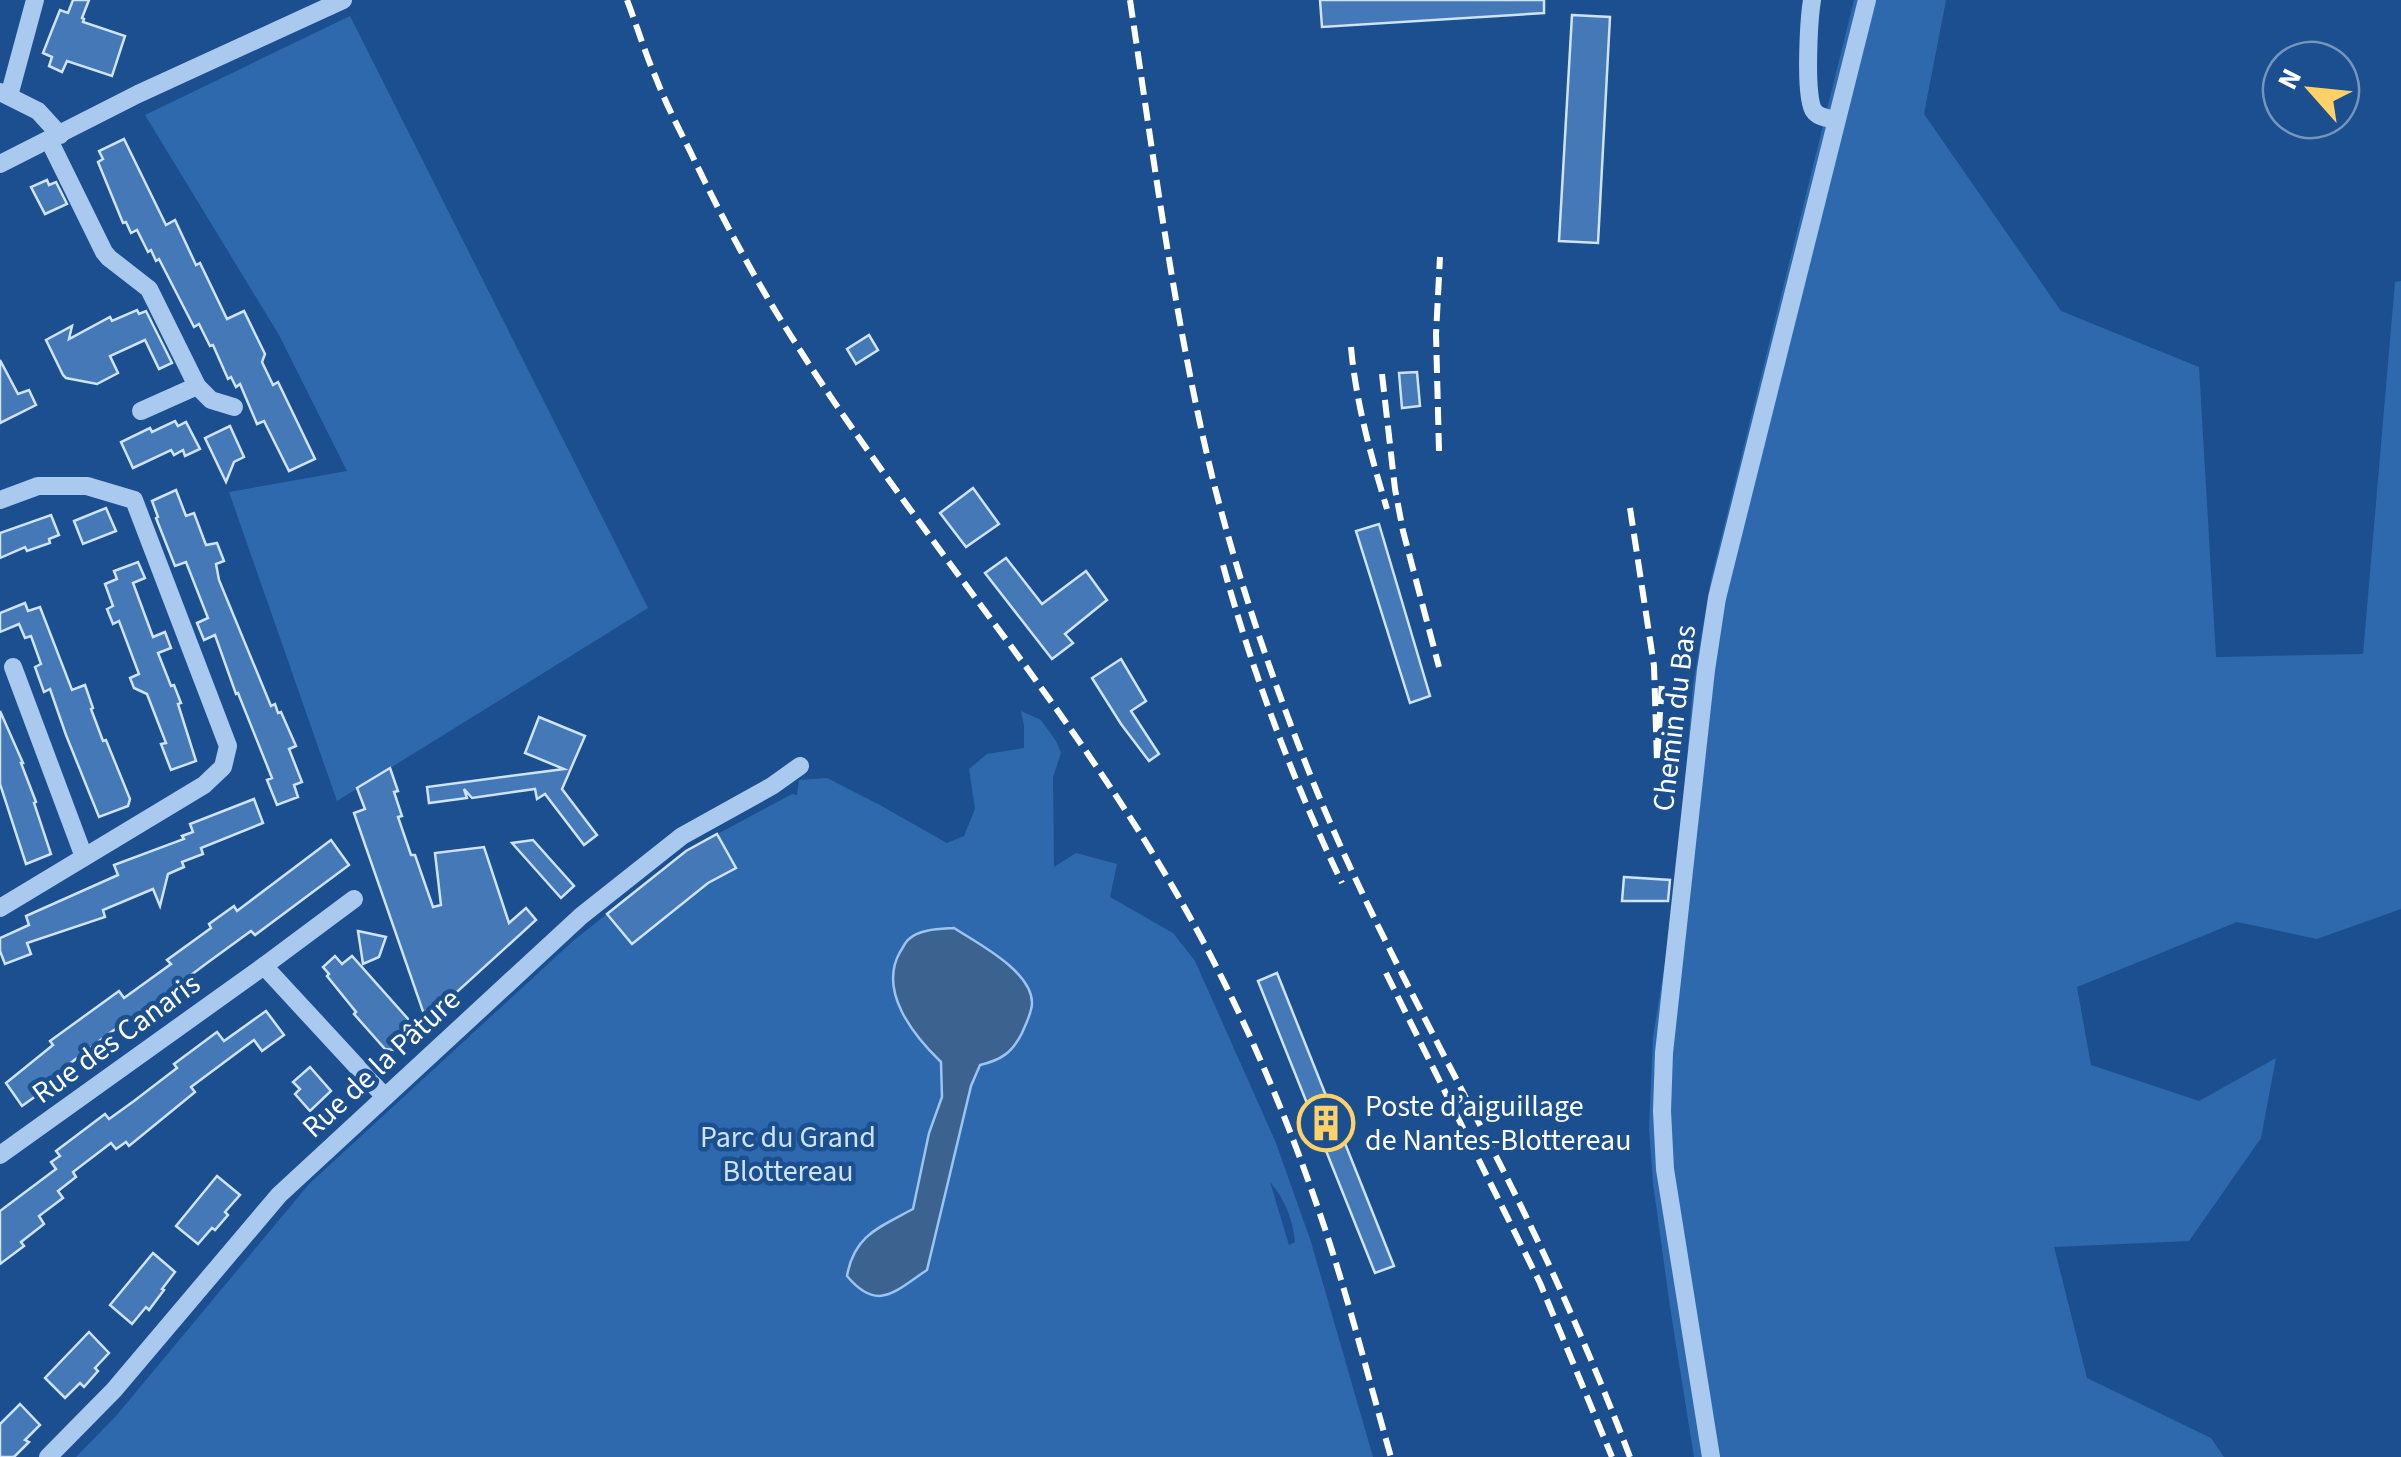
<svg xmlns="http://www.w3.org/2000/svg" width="2401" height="1457" viewBox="0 0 2401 1457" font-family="'Source Sans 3',sans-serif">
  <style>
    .green { fill: #2e69ad; fill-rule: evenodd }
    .water { fill: #3c6290; stroke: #9cc4f0; stroke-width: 2.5 }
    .building { fill: #4478b7; stroke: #cfe3fa; stroke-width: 2.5 }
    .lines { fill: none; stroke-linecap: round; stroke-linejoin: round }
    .minor { stroke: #a9c9ee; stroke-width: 18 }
    .rail { stroke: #fff; stroke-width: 6; stroke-dasharray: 18 8; stroke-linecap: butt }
    .labels { text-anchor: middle; stroke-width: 9; stroke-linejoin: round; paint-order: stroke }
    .street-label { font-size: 30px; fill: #fff; stroke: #1b4f8f }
    .poi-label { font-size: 30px; fill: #fff; stroke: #1b4f8f; text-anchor: start }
    .park-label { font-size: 30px; fill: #cfe3fa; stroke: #1b4f8f }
  </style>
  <rect width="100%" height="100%" fill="#1b4f8f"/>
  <g class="green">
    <polygon points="1854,0 1946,0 1924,114 2061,311 2199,367 2216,657 2363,654 2395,282 2401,281 2401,909 2317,939 2237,922 2077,987 2091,1065 2199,1101 2276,1058 2261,1138 2189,1241 2054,1247 2087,1378 2211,1438 2224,1457 1694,1457 1670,1307 1653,1183 1649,1128 1653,1037 1668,943 1681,832 1693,685 1711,579"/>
    <polygon points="350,16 648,608 337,801 229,492 347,471 279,335 145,115"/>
    <path d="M1021,711L1041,720L1056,741L1061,753L1053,777L1054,867L1076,853L1117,864L1110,897L1173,933L1195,961L1276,1143L1311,1242L1373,1457H76L116,1416L309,1184L573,941L686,851L792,794L797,795L799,780L827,778L878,804L947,843L964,836L975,809L969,769L987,754L1024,748V726ZM1270,1182C1285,1199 1293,1220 1295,1242L1289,1245Z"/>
  </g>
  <path class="water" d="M954,928C977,943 1032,971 1032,1003C1032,1012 1026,1024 1022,1033C1012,1053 1001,1060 980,1065L971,1086L927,1270C895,1291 878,1313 847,1276C854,1235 880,1227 913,1209L929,1133L942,1097L941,1062C913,1035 878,991 900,952C903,948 905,942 909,939C919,929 940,929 954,928Z"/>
  <g class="building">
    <polygon points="73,0 89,0 82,18 84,19 83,22 125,36 112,76 67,61 62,72 49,66 52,57 43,53 52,30 60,10 68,13"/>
    <polygon points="1320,0 1544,0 1544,13 1322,27"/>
    <polygon points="1572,15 1610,17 1598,243 1559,241"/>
    <polygon points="124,139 166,225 175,220 196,265 200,263 227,319 244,311 265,354 262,362 273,385 278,382 315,459 289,471 264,421 257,424 240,384 236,387 231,377 228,379 213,345 210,346 199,324 194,327 159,259 156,261 151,250 148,252 137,230 131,233 126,222 123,223 98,162 103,159 99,151"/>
    <polygon points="47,180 49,185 56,182 67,204 45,214 31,187"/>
    <polygon points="137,310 139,314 146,311 172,363 159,369 145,340 110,356 118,373 97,384 66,378 63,375 46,340 72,326 69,339 110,317 112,321"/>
    <polygon points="869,335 878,350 856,364 847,349"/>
    <polygon points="0,360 18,394 29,390 36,405 0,423"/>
    <polygon points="1417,372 1420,406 1402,408 1399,373"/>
    <polygon points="175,421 178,426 186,422 200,449 185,456 183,450 174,455 171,450 133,468 121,442 150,428 152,432"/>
    <polygon points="230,426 244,457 234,462 226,482 205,438"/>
    <polygon points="973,488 999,524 966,547 940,513"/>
    <polygon points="176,490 186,516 194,513 206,545 217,543 224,561 216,564 219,580 271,706 275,704 278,713 281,712 296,746 289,749 302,782 294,785 298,797 277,805 267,780 272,778 238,693 236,694 215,635 204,640 197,623 208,618 186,562 175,566 156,518 158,517 152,501"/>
    <polygon points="106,508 116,531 83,544 74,521"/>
    <polygon points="51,515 59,535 49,539 50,543 27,551 25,547 0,558 0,533"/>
    <polygon points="1379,524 1430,696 1410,703 1356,531"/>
    <polygon points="1006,558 1042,604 1086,571 1107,600 1065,634 1073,643 1052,659 985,573"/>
    <polygon points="138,562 145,578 133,583 153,637 165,632 171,648 158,653 171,686 174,685 181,703 178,704 196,761 171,770 161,744 166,743 147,694 134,688 130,678 139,674 119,621 113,624 107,609 113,606 105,584 117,579 114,571"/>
    <polygon points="25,603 28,611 40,607 72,690 85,685 93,708 91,709 103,741 106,740 130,799 128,806 99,817 66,735 50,689 44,692 35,667 41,664 31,636 25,638 19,624 0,632 0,613"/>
    <polygon points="1121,659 1146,701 1131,711 1159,754 1149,761 1121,724 1092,678"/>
    <polygon points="0,711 23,763 21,763 36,802 34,803 51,854 26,864 0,784"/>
    <polygon points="539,717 585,736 562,789 597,835 584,845 545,794 537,799 535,789 472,798 464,789 467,798 429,803 427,787 564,769 525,753"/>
    <polygon points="390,768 398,791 394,792 402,816 398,817 411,855 415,855 433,907 441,905 435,853 484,847 509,923 526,908 536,920 426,1020 354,813 365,809 357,788"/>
    <polygon points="254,799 263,823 201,848 203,854 182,862 184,867 168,874 160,906 153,889 103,910 105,917 27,943 31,954 5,964 0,951 0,938 29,925 26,916 118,875 114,865 184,839 182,836 193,832 190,824"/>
    <polygon points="717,834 736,868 708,883 632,944 607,914 686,851"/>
    <polygon points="331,840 349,865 255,935 251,931 207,963 183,981 186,986 139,1020 136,1016 111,1032 68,1065 72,1070 22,1106 6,1083 53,1045 50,1041 119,991 124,998 171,964 167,960 211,928 209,924 234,906 237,911"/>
    <polygon points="533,840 574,886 561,898 512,843"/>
    <polygon points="1624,877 1670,880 1668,901 1622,901"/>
    <polygon points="358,931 386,937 379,957 363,964"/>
    <polygon points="335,956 342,964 352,956 417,1029 394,1050 385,1049 354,1014 356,1012 327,976 329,974 323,967"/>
    <polygon points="1277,973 1394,1266 1375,1273 1258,981"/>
    <polygon points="266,1011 284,1035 262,1051 254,1040 191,1087 195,1092 129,1146 126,1142 116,1149 111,1143 73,1172 76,1177 58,1191 63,1198 39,1216 44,1224 21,1242 24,1246 0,1264 0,1211 56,1169 51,1162 60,1156 56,1151 105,1114 109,1119 134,1101 177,1068 174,1064 217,1032 224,1041"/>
    <polygon points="310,1067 331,1091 310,1111 295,1094 300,1089 293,1082"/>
    <polygon points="217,1176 240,1195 225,1212 228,1215 215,1230 212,1228 198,1244 176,1226"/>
    <polygon points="153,1253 175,1272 162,1289 164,1290 149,1310 146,1307 132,1324 110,1305"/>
    <polygon points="89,1332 109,1353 95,1368 98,1371 84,1387 80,1383 65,1398 45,1378"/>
    <polygon points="20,1404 40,1425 25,1440 29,1442 14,1457 0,1457 0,1424"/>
  </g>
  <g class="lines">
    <g class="minor">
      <path d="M1812,0C1809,19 1804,98 1814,111C1819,118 1829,118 1836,120"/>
      <polyline points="0,92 38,111 60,135"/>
      <polyline points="9,96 35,0"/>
      <polyline points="49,140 104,252 109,258 149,289 197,386"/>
      <polyline points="0,164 138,94 343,0"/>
      <polyline points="141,411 197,386 211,400 234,407"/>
      <polyline points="0,500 38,486 87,486 134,500 228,746 223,767 204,785 0,908"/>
      <polyline points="13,667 84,857"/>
      <polyline points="264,966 385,1097"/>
      <polyline points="0,1155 264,966 354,899"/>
      <polyline points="48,1457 114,1390 279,1195 581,916 682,836 772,786 800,766"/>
      <polyline points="1711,1457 1665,1169 1662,1111 1664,1053 1706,670 1717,598 1867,0"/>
    </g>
    <g class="rail">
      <path d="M627,0C637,26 645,53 656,78C666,104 679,129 691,153C721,216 754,278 791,336C905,517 1047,679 1158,862C1226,974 1279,1093 1321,1217C1348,1296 1368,1377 1391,1457"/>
      <path d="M1130,0C1154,161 1175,325 1214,484C1241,589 1277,694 1318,794C1374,929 1446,1056 1511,1186C1555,1274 1595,1365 1630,1457"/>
      <path d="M1351,347C1356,403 1371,456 1387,509"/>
      <polyline points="1382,374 1395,489 1403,531 1439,667"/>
      <polyline points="1439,451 1436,334 1440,257"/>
      <polyline points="1630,508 1654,666 1657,761 1662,681"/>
      <path d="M1223,565C1253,674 1293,781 1342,883"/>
      <polyline points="1386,973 1540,1283 1612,1457"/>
    </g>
  </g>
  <defs>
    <g id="building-ring" transform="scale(2.875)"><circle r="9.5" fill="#1b4f8f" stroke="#ffd166" stroke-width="1.5"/><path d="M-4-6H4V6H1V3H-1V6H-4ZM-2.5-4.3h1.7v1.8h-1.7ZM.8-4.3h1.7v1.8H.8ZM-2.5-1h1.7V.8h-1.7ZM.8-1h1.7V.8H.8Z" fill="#ffd166"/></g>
  </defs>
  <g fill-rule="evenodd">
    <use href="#building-ring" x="1326" y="1123"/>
  </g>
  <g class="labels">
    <g class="street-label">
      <text transform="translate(1674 718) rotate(-83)" y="10">Chemin du Bas</text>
      <text transform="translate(116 1038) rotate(-36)" y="10">Rue des Canaris</text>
      <text transform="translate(381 1063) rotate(-43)" y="10">Rue de la Pâture</text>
    </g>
    <g class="poi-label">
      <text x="1365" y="1116">Poste d’aiguillage<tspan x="1365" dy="34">de Nantes-Blottereau</tspan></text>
    </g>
    <g class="park-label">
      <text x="788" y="1147">Parc du Grand<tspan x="788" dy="34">Blottereau</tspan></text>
    </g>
  </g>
  <g transform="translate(2311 90) rotate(297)"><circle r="48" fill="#1b4f8f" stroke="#7695bc" stroke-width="2.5"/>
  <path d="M0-8L18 38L0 25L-18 38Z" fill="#ffd166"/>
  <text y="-15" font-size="28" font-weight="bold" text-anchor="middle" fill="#ffffff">N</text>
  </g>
</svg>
